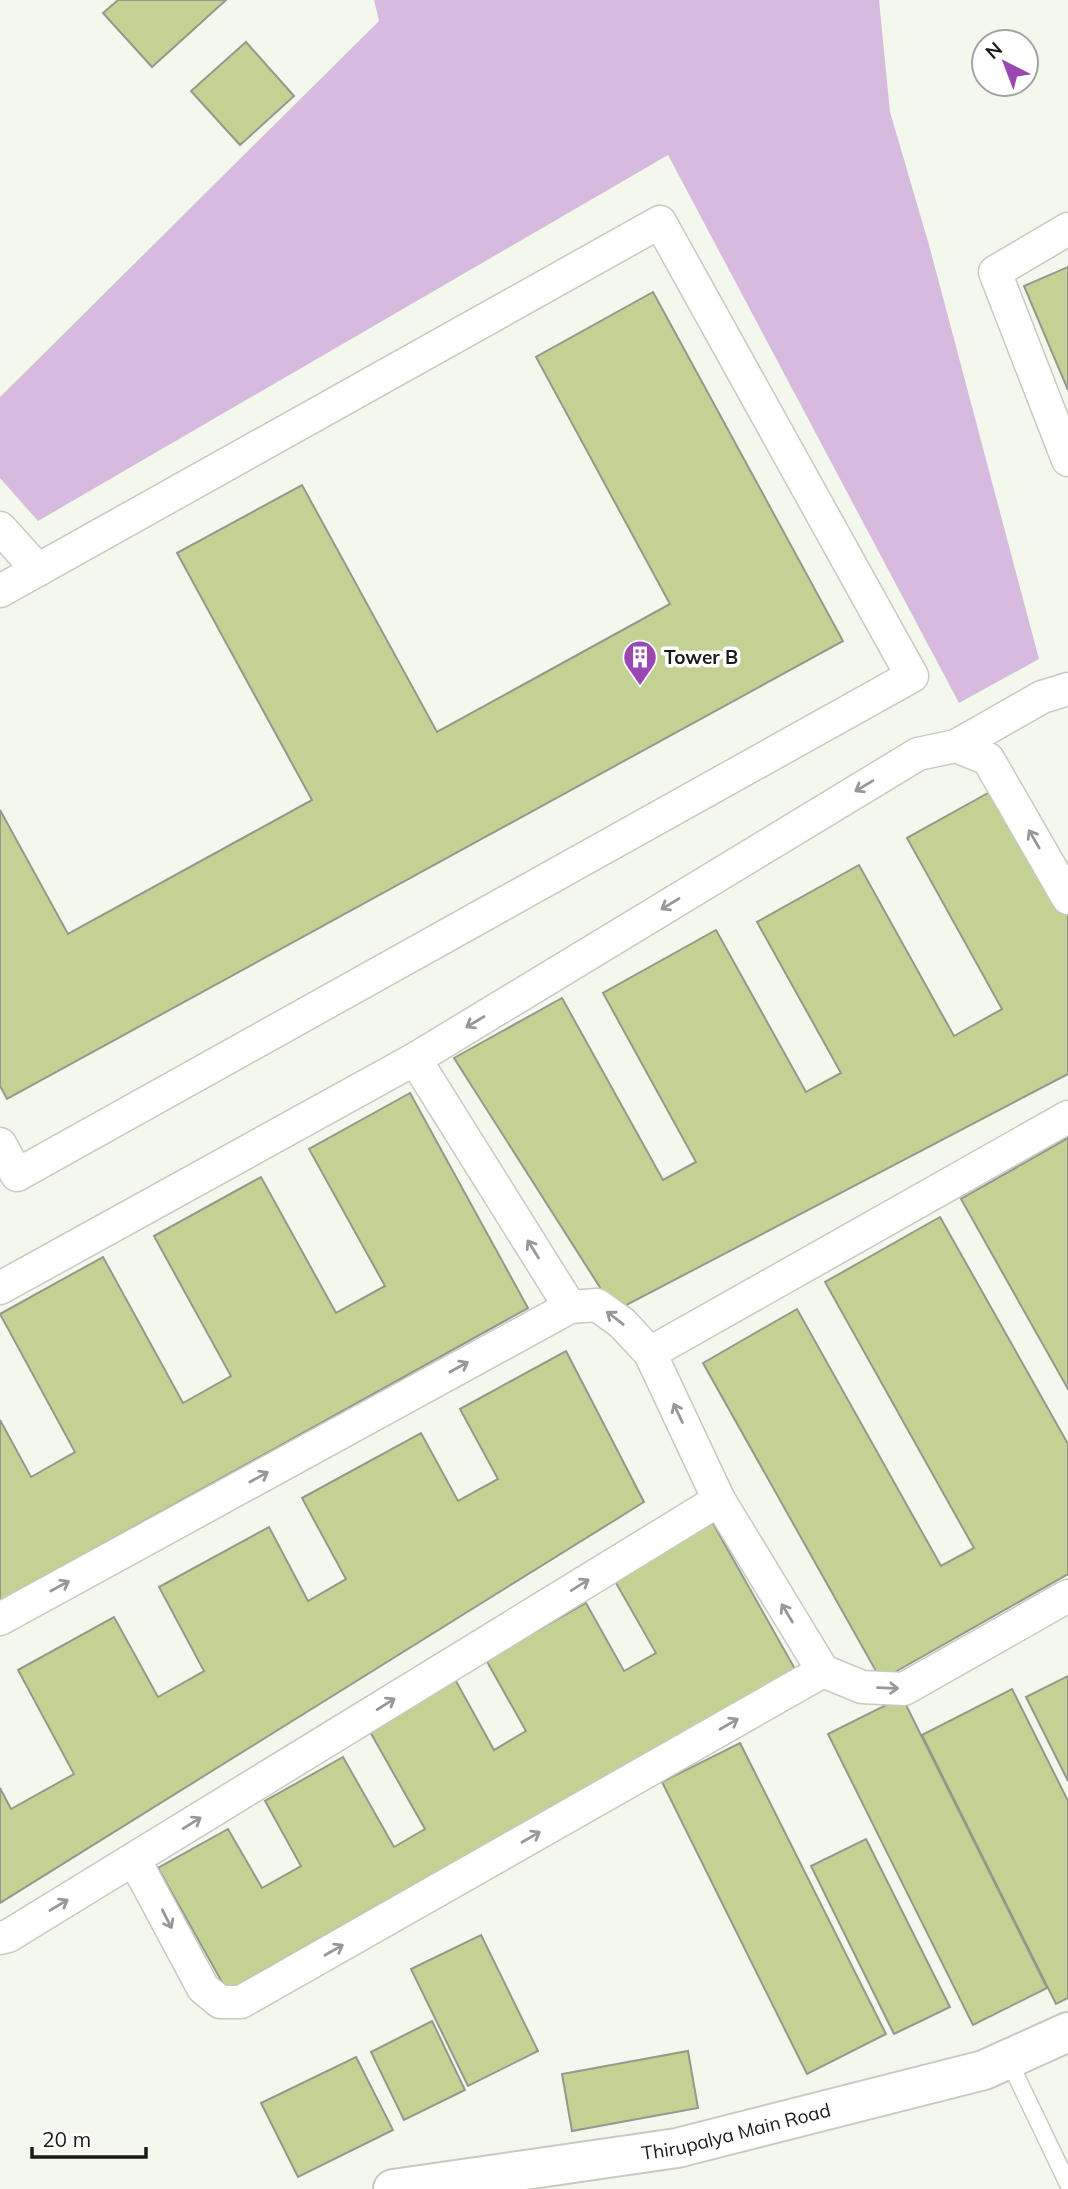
<svg xmlns="http://www.w3.org/2000/svg" width="1068" height="2189" viewBox="0 0 1068 2189" font-family="Mulish,sans-serif">
  <style>
    .green { fill: #d6bbdf }
    .building { fill: #c3d192; stroke: #95988e; stroke-width: 2 }
    .lines { fill: none; stroke-linecap: round; stroke-linejoin: round }
    .service-casing { stroke: #c7cac0; stroke-width: 19 }
    .minor-casing { stroke: #c7cac0; stroke-width: 35 }
    .tertiary-casing { stroke: #c7cac0; stroke-width: 42 }
    .service { stroke: #fff; stroke-width: 16 }
    .minor { stroke: #fff; stroke-width: 32 }
    .tertiary { stroke: #fff; stroke-width: 38 }
    .oneway { stroke: #989897 }
    .labels { text-anchor: middle; stroke-width: 7; stroke-linejoin: round; paint-order: stroke }
    .poi-label { font-size: 19px; font-weight: bold; fill: #1a1b17; stroke: #fff; text-anchor: start }
    .street-label { font-size: 19px; fill: #1a1b17; stroke: #fff }
  </style>
  <rect width="100%" height="100%" fill="#f4f7ec"/>
  <polygon class="green" points="374,0 879,0 890,112 929,245 1039,659 959,703 668,155 38,521 0,478 0,397 379,21"/>
  <g class="building">
    <polygon points="118,0 226,0 152,67 103,13"/>
    <polygon points="246,42 294,96 240,145 191,91"/>
    <polygon points="1068,267 1068,390 1024,286"/>
    <polygon points="653,292 843,641 7,1099 0,1086 0,810 68,934 312,800 177,553 302,485 437,732 670,604 536,357"/>
    <polygon points="997,788 1068,915 1068,1074 615,1311 454,1058 562,998 663,1180 696,1162 603,993 716,930 806,1092 841,1073 757,922 859,865 954,1036 1002,1009 907,838"/>
    <polygon points="410,1093 528,1308 0,1601 0,1420 31,1477 75,1452 0,1314 103,1257 183,1403 231,1376 154,1236 261,1177 336,1313 385,1286 309,1149"/>
    <polygon points="1068,1138 1068,1389 961,1199"/>
    <polygon points="940,1217 1068,1444 1068,1574 881,1680 703,1363 797,1309 941,1566 974,1548 825,1282"/>
    <polygon points="566,1351 644,1502 0,1903 0,1788 11,1809 74,1774 18,1670 114,1617 158,1697 204,1671 159,1587 269,1527 308,1601 346,1579 302,1498 421,1433 458,1501 498,1479 460,1409"/>
    <polygon points="711,1520 795,1669 227,1991 158,1868 228,1829 262,1888 301,1866 265,1801 343,1757 394,1847 425,1829 369,1730 456,1681 494,1750 526,1731 486,1660 586,1603 624,1671 656,1653 612,1576"/>
    <polygon points="1068,1676 1068,1781 1026,1697"/>
    <polygon points="1012,1689 1068,1801 1068,1998 1056,2004 922,1735"/>
    <polygon points="902,1697 1047,1988 973,2025 828,1734"/>
    <polygon points="740,1743 886,2034 807,2074 662,1782"/>
    <polygon points="866,1839 950,2007 894,2034 811,1866"/>
    <polygon points="481,1935 538,2051 468,2086 411,1969"/>
    <polygon points="432,2021 465,2090 404,2120 371,2052"/>
    <polygon points="688,2051 698,2108 572,2131 562,2074"/>
    <polygon points="356,2057 393,2130 298,2177 261,2103"/>
  </g>
  <g class="lines">
    <g class="service-casing">
      <polyline id="service" points="1008,2059 1068,2184"/>
    </g>
    <g class="minor-casing">
      <g id="minor">
        <polyline points="1068,229 995,272 1068,460"/>
        <polyline points="0,528 38,570"/>
        <polyline points="0,591 660,222 912,676 17,1175 0,1144"/>
        <polyline points="956,746 1042,697 1068,689"/>
        <polyline points="415,1059 570,1307"/>
        <polyline points="0,1288 415,1059 918,754 956,746 988,759 1068,898"/>
        <polyline points="650,1353 1068,1117"/>
        <polyline points="0,1619 570,1307 597,1305 622,1323 650,1353 719,1500 823,1671 862,1687 904,1689 1068,1596"/>
        <polyline points="134,1859 203,1988 220,2002 241,2002 823,1671"/>
        <polyline points="0,1938 8,1936 719,1500"/>
      </g>
    </g>
    <g class="tertiary-casing">
      <g id="tertiary">
        <path id="s1" d="M393,2189L677,2148L984,2070L1068,2032"/>
      </g>
    </g>
    <use href="#service" class="service"/>
    <use href="#minor" class="minor"/>
    <use href="#tertiary" class="tertiary"/>
  </g>
  <defs><path id="oneway-shaft" d="M-6 0H5M1.5-3L5.5 0L1.5 3" fill="none" stroke-width="1.6" stroke-linecap="round" stroke-linejoin="round" transform="scale(1.75)"/></defs>
  <g class="oneway">
    <use href="#oneway-shaft" transform="translate(864 786) rotate(149)"/>
    <use href="#oneway-shaft" transform="translate(1034 839) rotate(-120)"/>
    <use href="#oneway-shaft" transform="translate(670 904) rotate(149)"/>
    <use href="#oneway-shaft" transform="translate(475 1022) rotate(149)"/>
    <use href="#oneway-shaft" transform="translate(533 1249) rotate(-122)"/>
    <use href="#oneway-shaft" transform="translate(615 1318) rotate(-142)"/>
    <use href="#oneway-shaft" transform="translate(459 1367) rotate(-29)"/>
    <use href="#oneway-shaft" transform="translate(678 1413) rotate(-115)"/>
    <use href="#oneway-shaft" transform="translate(259 1477) rotate(-29)"/>
    <use href="#oneway-shaft" transform="translate(580 1585) rotate(-32)"/>
    <use href="#oneway-shaft" transform="translate(60 1586) rotate(-29)"/>
    <use href="#oneway-shaft" transform="translate(787 1613) rotate(-121)"/>
    <use href="#oneway-shaft" transform="translate(888 1688) rotate(2)"/>
    <use href="#oneway-shaft" transform="translate(386 1704) rotate(-32)"/>
    <use href="#oneway-shaft" transform="translate(729 1724) rotate(-30)"/>
    <use href="#oneway-shaft" transform="translate(192 1823) rotate(-32)"/>
    <use href="#oneway-shaft" transform="translate(531 1837) rotate(-30)"/>
    <use href="#oneway-shaft" transform="translate(59 1905) rotate(-31)"/>
    <use href="#oneway-shaft" transform="translate(167 1919) rotate(63)"/>
    <use href="#oneway-shaft" transform="translate(334 1950) rotate(-30)"/>
  </g>
  <defs>
    <g id="building-pin" transform="scale(1.75)"><path d="M0 17L-7.5 6A9.5 9.5 0 1 1 7.5 6Z" fill="#9a46b4" stroke="#fff"/><path d="M-4-6H4V6H1V3H-1V6H-4ZM-2.5-4.3h1.7v1.8h-1.7ZM.8-4.3h1.7v1.8H.8ZM-2.5-1h1.7V.8h-1.7ZM.8-1h1.7V.8H.8Z" fill="#fff"/></g>
  </defs>
  <g fill-rule="evenodd">
    <use href="#building-pin" x="640" y="657"/>
  </g>
  <g class="labels">
    <g class="poi-label">
      <text x="664" y="664">Tower B</text>
    </g>
    <g class="street-label">
      <text dy="7" stroke="none"><textPath href="#s1" startOffset="348">Thirupalya Main Road</textPath></text>
    </g>
  </g>
  <g transform="translate(1005 63) rotate(318)"><circle r="33" fill="#ffffff" stroke="#a3a4a2" stroke-width="2"/>
  <path d="M0-5L12 26L0 18L-12 26Z" fill="#9a46b4"/>
  <text y="-10" font-size="19" font-weight="bold" text-anchor="middle" fill="#1a1b17">N</text>
  </g>
  <path d="M32 2147v10h114v-10" fill="none" stroke="#1a1b17" stroke-width="3.5"/>
  <text x="42" y="2147" font-size="21" fill="#1a1b17" stroke="#ffffff" stroke-width="5" paint-order="stroke">20 m</text>
</svg>
